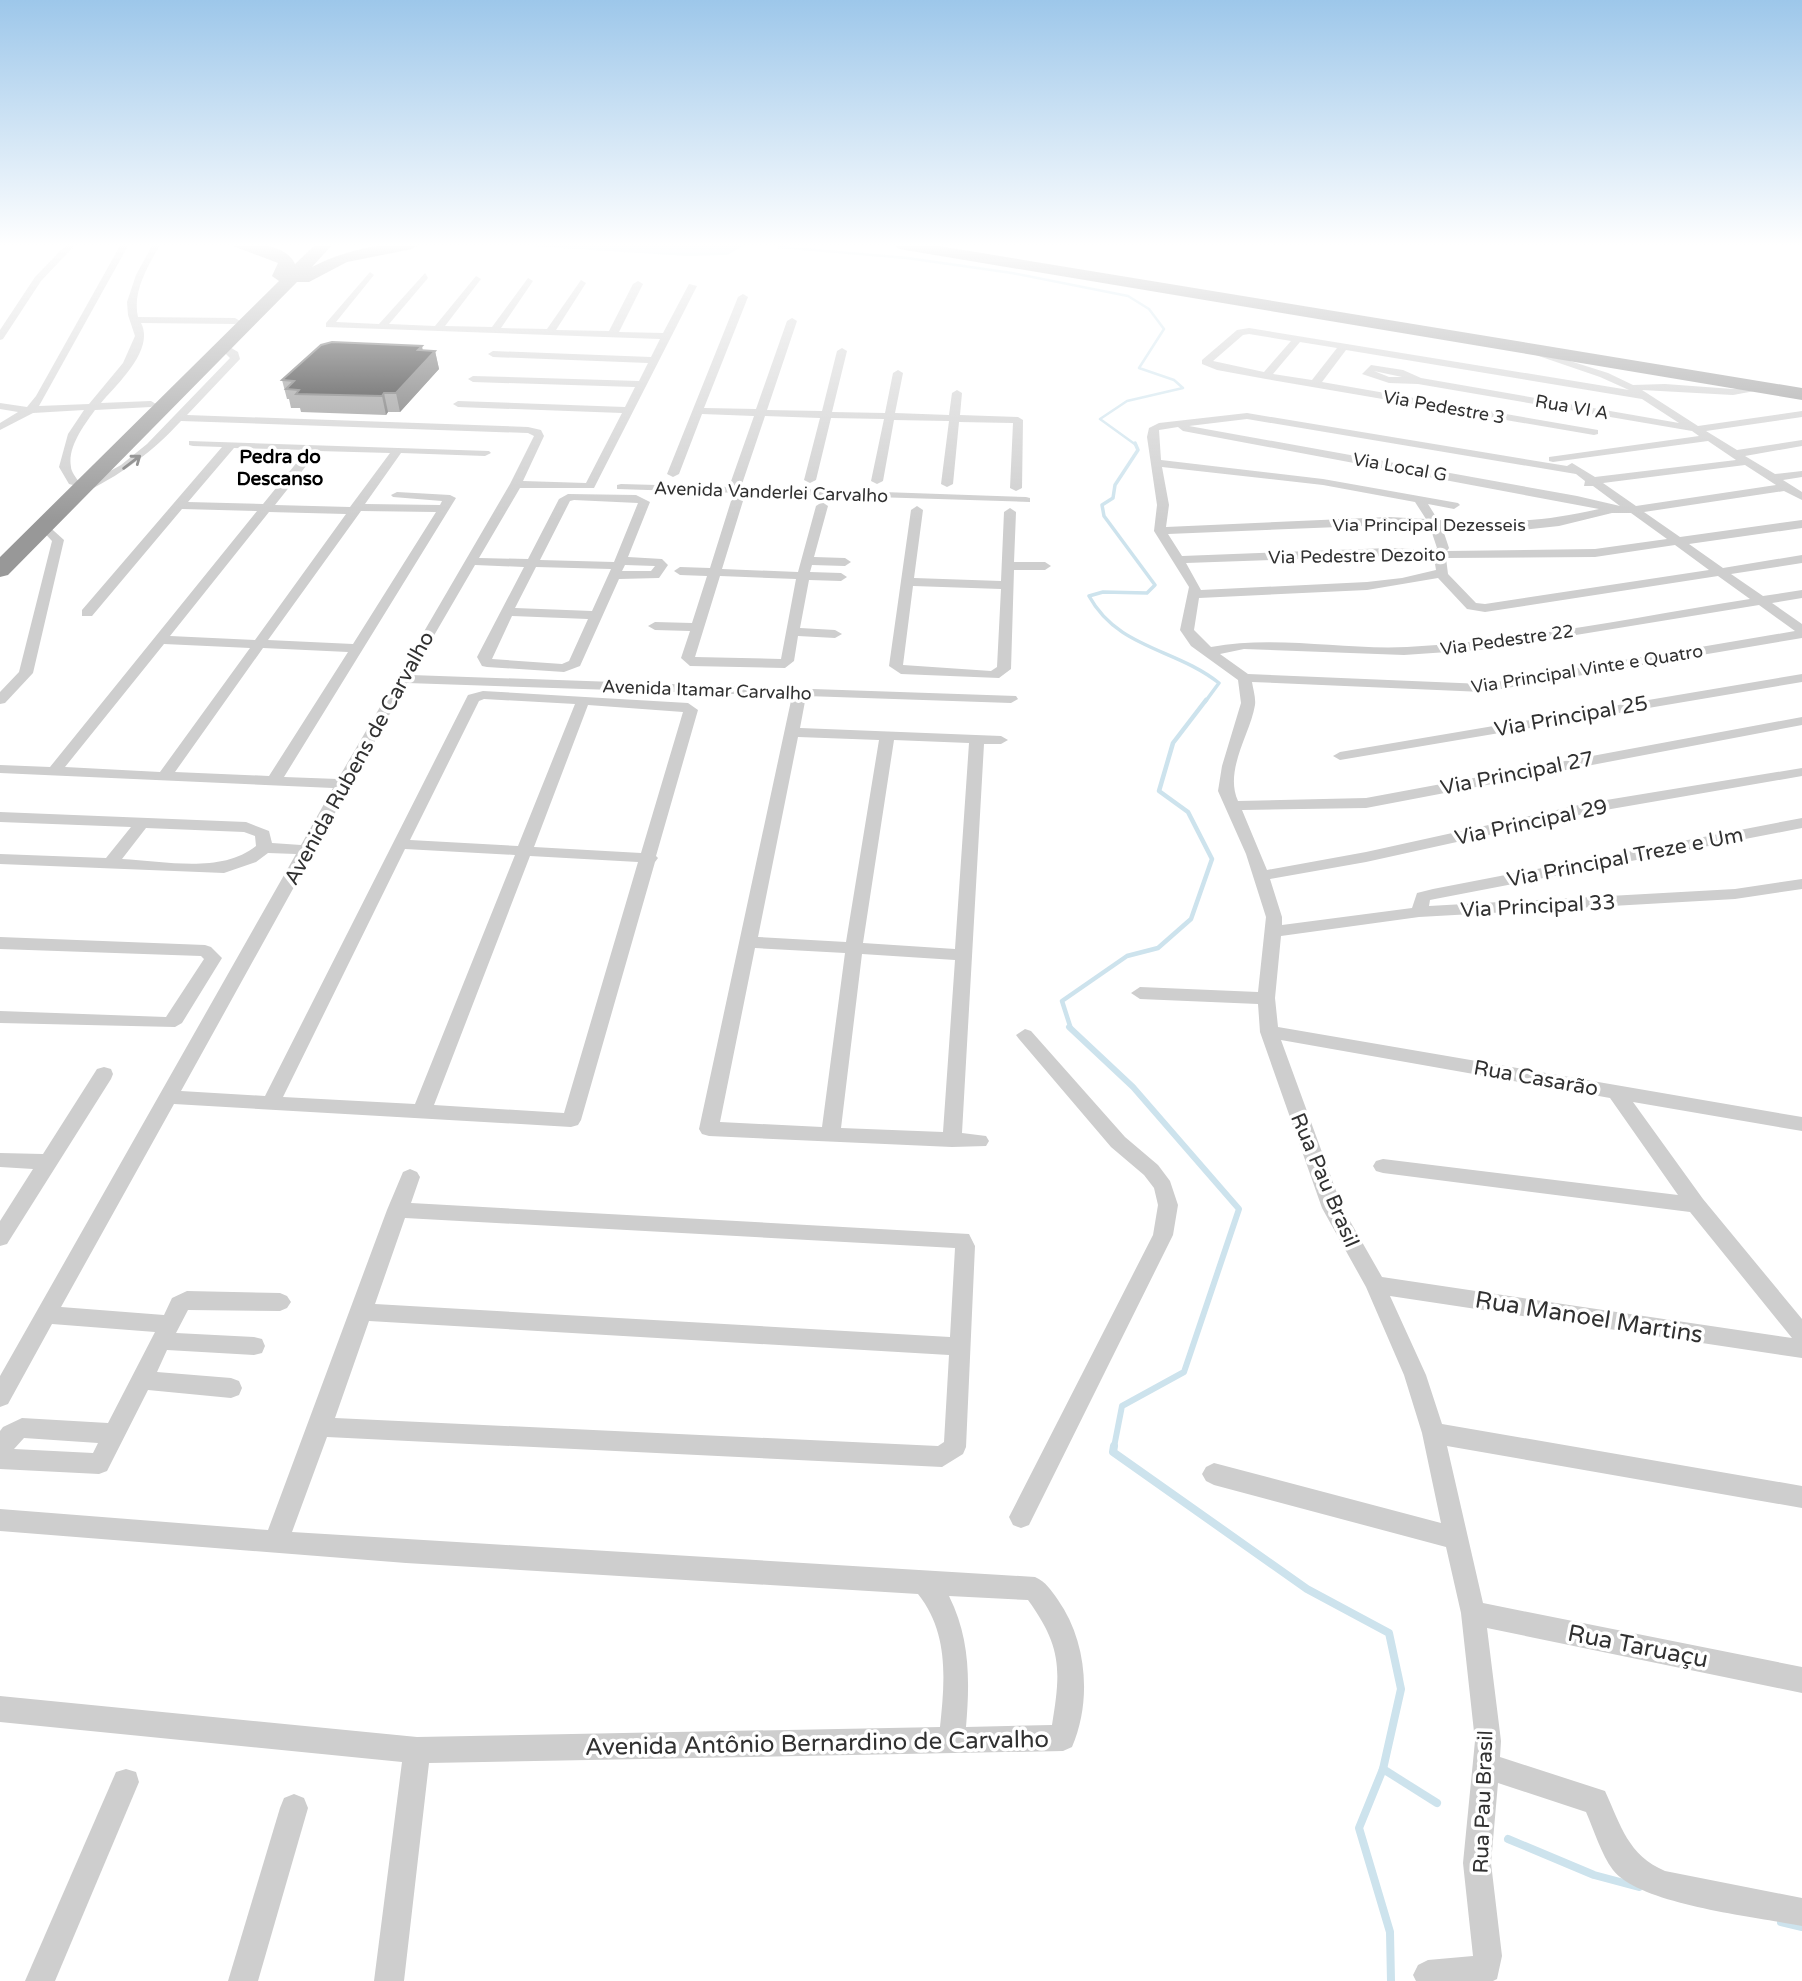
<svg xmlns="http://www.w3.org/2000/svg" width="1802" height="1981" viewBox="0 0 1802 1981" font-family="'Varela Round',sans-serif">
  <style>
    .water { fill: #cde3ed }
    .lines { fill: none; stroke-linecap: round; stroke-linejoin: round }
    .stream-far4 { stroke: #cde3ed; stroke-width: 2.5 }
    .stream-far3 { stroke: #cde3ed; stroke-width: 3.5 }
    .stream-far2 { stroke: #cde3ed; stroke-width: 4.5 }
    .stream-far1 { stroke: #cde3ed; stroke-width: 6 }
    .stream { stroke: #cde3ed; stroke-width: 8 }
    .street { fill: #cecece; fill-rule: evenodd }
    .highway { fill: #989898; fill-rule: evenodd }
    .wall { fill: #8c8c8c }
    .shaded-wall { fill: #5d5d5d }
    .building { fill: #181818; stroke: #5d5d5d; stroke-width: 2 }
    .oneway { stroke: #787878 }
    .labels { text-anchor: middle; stroke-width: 7; stroke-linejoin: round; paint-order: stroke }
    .far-street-label { font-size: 18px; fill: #313131; stroke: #fff }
    .far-neighbourhood-label { font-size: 19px; font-weight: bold; fill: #000; stroke: #fff }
    .street-label { font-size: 21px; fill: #313131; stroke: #fff }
    .near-street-label { font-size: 24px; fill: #313131; stroke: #fff }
  </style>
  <rect width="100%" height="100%" fill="#fff"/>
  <polygon class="water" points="496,244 747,244 727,255 687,256"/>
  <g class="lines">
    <polyline class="stream-far4" points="779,244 779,247 907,258 1012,273 1128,296 1149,309 1164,329 1139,368 1174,380 1183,388 1127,401 1100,419 1136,445"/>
    <path class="stream-far3" d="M1135,443L1138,450L1115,485L1113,498L1102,505L1104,516L1155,585L1147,593L1103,592L1089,596C1118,649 1175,648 1219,683L1205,702"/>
    <polyline class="stream-far2" points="1071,1029 1062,1001 1127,956 1158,948 1191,919 1212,859 1188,812 1159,791 1173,743 1206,700"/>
    <polyline class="stream-far1" points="1069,1027 1133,1087 1239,1209 1184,1372 1122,1406 1114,1447"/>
    <g class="stream">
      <polyline points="1114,1446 1113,1452 1307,1589 1389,1633 1401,1689 1383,1769 1359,1828 1390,1932 1391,1981"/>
      <polyline points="1383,1769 1437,1803"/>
      <polyline points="1508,1839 1594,1875 1639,1887"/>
      <polyline points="1781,1922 1802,1927"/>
    </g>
    <g class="street">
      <polygon points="67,244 76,244 41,281 3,339 0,340 0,330 35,277"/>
      <path d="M121,244H129L39,406L89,404L123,363L135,336L128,315L127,302L136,275L153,244H161C148,265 132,292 138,317L235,318L240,321L235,324L141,323C155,350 117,384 101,403L151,401L156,404L151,407L95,410C85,424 67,447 71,467C71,471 76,478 79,482L73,485L69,484L59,467L68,434L84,410L33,413L0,430V423L18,412L0,409V403L27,407L36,396Z"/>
      <path d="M370,272L374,275L336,322L379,324L425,273L428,278L389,324L435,326L476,276L481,279L445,326L492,327L528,278L533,281L501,328L547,329L581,280L586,283L556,330L609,331L633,284L638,281L643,284L619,332L663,333L689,284L697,286L594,488H520L479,558L528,559L559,499L568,494L636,495L650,502L628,557L662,559L668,565L659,578L619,579L580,666L564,672L487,667L482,666L477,657L524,567L475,565L411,675L1016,696L1018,699L1011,703L806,696L800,728L1001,736L1008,740L1001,744H984L962,1133L986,1136L989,1141L986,1146L952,1147L709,1136L702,1134L699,1129L792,696L407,683L181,1091L265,1096L468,695L483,691L688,703L698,710L656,856L658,858L655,862L581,1120L578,1125L571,1127L174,1104L61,1307L164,1315L172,1298L187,1291L280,1293L287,1296L291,1302L287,1308L280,1311L188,1310L176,1333L254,1337L262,1339L265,1346L262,1353L254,1355L167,1350L157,1372L231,1378L239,1381L242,1388L239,1395L231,1398L148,1390L107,1471L99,1474L0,1469V1431L3,1427L22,1418L108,1423L155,1332L52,1324L8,1404L0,1407V1376L296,854L268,853L256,862L224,873L0,864V854L106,858L131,827L0,822V812L246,822L269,831L272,843L301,845L333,788L0,773V765L50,767L257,511L182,509L92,616H82V610L222,447L193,446L189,445V441L489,451L491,453L485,456L401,453L365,504L440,505L442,501L393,497L391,495L397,492L450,495L456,498L284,777L338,779L510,484L534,436L528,433L181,421C151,453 126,471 88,491L78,489L121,465L147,444L230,358L218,346L223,343L238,352L240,359L187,415L528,427L541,430L544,436L523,481L586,483L622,413L458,407L453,404L458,401L625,407L635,387L473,382L468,379L473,376L639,381L648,363L493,357L488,354L493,351L651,357L660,339L326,327V323ZM234,448L307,450L263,504L188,502ZM318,451L390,453L350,507L275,505ZM574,500L638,503L614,562L540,560L570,501ZM361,511L436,512L353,644L268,640ZM269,512L346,514L255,640L170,636ZM625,565L655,566L651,571H622ZM536,567L611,569L592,611L515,608ZM512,616L588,619L569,661L562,664L492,659ZM164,644L250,648L160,772L65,767ZM263,648L348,652L269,776L175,772ZM484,699L575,704L518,846L410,840L479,701ZM588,705L683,712L641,853L534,847ZM798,737L879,740L846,942L758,937ZM894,740L969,743L955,949L863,943ZM146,828L244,832L255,836L256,846C221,874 165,861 122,859ZM405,849L515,855L415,1104L283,1097ZM530,856L638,862L564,1113L434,1105ZM755,948L845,953L822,1127L720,1122ZM862,954L955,960L943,1132L841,1128ZM24,1438L98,1443L93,1453L14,1449Z"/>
      <polygon points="743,294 748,297 704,408 756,409 787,321 792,318 797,321 767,410 822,411 837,351 842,348 847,351 832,412 885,413 893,373 898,370 903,373 895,413 949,415 952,393 957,390 962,393 960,415 1018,417 1023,420 1022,488 1016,491 1010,488 1013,423 959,422 953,484 947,487 941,484 949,421 894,420 883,481 877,484 871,481 884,419 831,418 816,480 810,483 804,480 820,418 765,416 741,487 1026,497 1030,498 1030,502 617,489 617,485 621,484 729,487 754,416 702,414 679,474 673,477 667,474 738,297"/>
      <path d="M1249,328L1629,390L1600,377L1524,351L1532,349L1608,373L1633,385L1665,384L1733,389L1766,385L1771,388L1733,395L1642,390L1698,426L1802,411V417L1706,431L1737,450L1802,440V446L1745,456L1775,474L1802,471V477L1783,480L1802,492V500L1784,491L1644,512L1680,537L1802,520V528L1689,544L1723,568L1802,555V563L1731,574L1763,596L1802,590V598L1772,603L1802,624V638L1483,692L1252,682C1253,689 1256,698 1255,705C1250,735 1224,770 1238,801L1366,798L1802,717V725L1366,808L1242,810L1267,870L1366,852L1588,803L1802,768V776L1588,813L1366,862L1270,879L1282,917V925L1412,908L1417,893L1433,889L1802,818V828L1435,899L1430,900L1429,906L1735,889L1802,879V889L1735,899L1419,917L1281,936L1275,998L1278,1027L1802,1117V1131L1633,1102L1703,1199L1802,1319V1358L1390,1296L1426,1375L1442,1424L1802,1486V1508L1447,1446L1483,1603L1802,1667V1693L1487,1628L1501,1741L1500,1757L1605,1791C1621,1826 1628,1855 1665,1871L1802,1898V1926C1758,1917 1640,1905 1613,1870C1601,1854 1594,1830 1586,1812L1498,1783L1491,1863L1502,1956L1497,1979L1493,1981H1416L1413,1975L1418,1965L1428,1960L1473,1956L1463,1863L1475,1741L1461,1613L1446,1547L1214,1485L1206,1481L1202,1474L1206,1467L1214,1463L1441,1523L1422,1433L1404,1375L1366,1287L1322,1208L1260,1032L1258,1004L1140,999L1131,993L1140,987L1258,992L1266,917L1246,854L1218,791L1222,766L1241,703L1238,680L1191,646L1180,630L1189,587L1154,531L1157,505L1147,437L1149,428L1159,423L1247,413L1567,466L1572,463L1595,477L1736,460L1708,441L1553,462L1549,461V457L1699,436L1692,431L1418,384L1389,383L1362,374L1371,365L1403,370L1421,378L1679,423L1642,399L1346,350L1322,382L1598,430V434L1594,435L1266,379L1217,370L1202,364V360L1237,330ZM1249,334L1291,341L1264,372L1213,361L1243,335ZM1300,342L1337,348L1312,380L1273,374ZM1374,371L1402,377H1389ZM1247,419L1576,474L1585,481L1584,486H1593L1620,506L1577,496L1189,426ZM1178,427L1183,431L1599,509C1538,523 1499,523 1438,520L1428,504L1454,509L1460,505L1458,503L1323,479L1161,460L1159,430ZM1745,465L1776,485L1636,506L1603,483ZM1162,467L1323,485L1415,502L1426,519L1389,517L1166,527L1169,505ZM1612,513H1631L1667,539L1595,549L1447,551L1449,548L1442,527L1513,531L1559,526ZM1389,525L1430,527L1437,548L1435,550L1389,548L1182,556L1168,534ZM1675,545L1709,570L1485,604L1476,603L1448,574L1446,558L1595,557ZM1389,556L1434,558L1436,570L1402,578L1367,582L1201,590L1186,563ZM1718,576L1750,599C1636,617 1522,641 1407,647C1341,650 1276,635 1211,647L1194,630L1199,598L1367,590L1438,578L1467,609L1485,612ZM1759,605L1795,631L1483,684L1248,674L1220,654L1244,649L1404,655L1491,649ZM1281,1040L1610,1098L1678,1195L1383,1159L1376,1161L1373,1166L1376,1171L1383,1173L1690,1212L1792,1338L1382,1277L1342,1207Z"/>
      <path d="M737,497L743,501L722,569L798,572L816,506L822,502L828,506L814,557L845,558L851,562L845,566L812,565L810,572L841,573L847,577L841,581L809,580L800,628L835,630L842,634L835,638L798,636L794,661L785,668L690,666L681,658L690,631L655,630L648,626L655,622L692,623L707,576L680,575L674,571L680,567L710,568L731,501ZM720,576L796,579L781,659L695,657Z"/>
      <path d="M917,506L923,510L914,578L1001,581L1004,512L1010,508L1016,512L1014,562H1045L1051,566L1045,570H1014L1011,669L999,678L901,674L889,666L911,510ZM913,586L1001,589L997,667L991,671L903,665Z"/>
      <polygon points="44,522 64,540 33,673 5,703 0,704 0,692 19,672 52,541 38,526"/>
      <polygon points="1802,674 1802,682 1340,760 1333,756 1340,752"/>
      <polygon points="0,937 205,945 211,947 222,958 182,1023 175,1027 0,1023 0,1011 166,1017 204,959 201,956 0,949"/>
      <polygon points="1025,1029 1031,1031 1125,1137 1158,1165 1170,1181 1178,1205 1173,1235 1029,1525 1021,1528 1013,1525 1009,1517 1153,1235 1158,1205 1154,1188 1144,1175 1111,1147 1019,1039 1016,1035"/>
      <polygon points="104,1067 111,1069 113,1074 111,1079 7,1244 0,1246 0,1221 33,1169 0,1167 0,1153 43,1154 97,1069"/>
      <path d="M410,1169L417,1172L420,1177L411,1203L969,1234L975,1246L966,1447L963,1454L942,1467L327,1437L292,1532L1035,1577C1046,1582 1051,1590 1058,1600C1087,1641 1092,1701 1072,1747L1063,1751L429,1763L404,1981H374L402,1762L0,1722V1696L417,1737L940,1727C945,1680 949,1633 918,1594L406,1563L0,1531V1509L268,1530L387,1210L403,1172ZM405,1218L955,1248L950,1337L375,1304ZM369,1321L949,1355L944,1442L938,1446L335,1418ZM949,1596L1028,1600C1062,1647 1061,1670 1052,1725L966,1727C970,1680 970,1638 949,1596Z"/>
      <polygon points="126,1769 136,1772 139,1782 55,1981 25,1981 116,1772"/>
      <polygon points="294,1794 304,1798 308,1808 258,1981 228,1981 280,1808 284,1798"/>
    </g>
    <g class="highway">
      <path d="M228,244C248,243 285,242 295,264L316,244H333L312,267C345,250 382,242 420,244L412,249L347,262L309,282H297L8,575L0,577V557L279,281L272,276L278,263Z"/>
      <polygon points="891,244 927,244 1802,388 1802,400 899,249"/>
    </g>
  </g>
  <polygon class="wall" points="423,350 435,351 439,369 400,412 388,412 386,415 301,412 300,408 291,408 289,399 287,399 282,380"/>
  <g class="shaded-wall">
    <polygon points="422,346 425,362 435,351 439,369 400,412 396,393 418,350"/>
    <polygon points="384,393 388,412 386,415 382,396"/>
  </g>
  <polygon class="building" points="332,342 422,346 418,350 435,351 396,393 384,393 382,396 296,394 299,390 286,389 294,381 282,380 321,345"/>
  <defs><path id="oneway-shaft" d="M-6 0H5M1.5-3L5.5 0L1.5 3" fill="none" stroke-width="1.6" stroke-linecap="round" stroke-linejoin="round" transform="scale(1.75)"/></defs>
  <use class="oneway" href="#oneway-shaft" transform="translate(132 462) rotate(-37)"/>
  <linearGradient id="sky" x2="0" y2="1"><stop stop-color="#9dc7ea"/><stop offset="0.47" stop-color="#fff"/><stop offset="1" stop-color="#fff" stop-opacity="0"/></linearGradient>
  <rect width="1802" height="521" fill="url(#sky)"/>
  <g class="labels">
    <g class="far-street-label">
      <text transform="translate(1444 407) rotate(10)" y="6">Via Pedestre 3</text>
      <text transform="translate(1572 407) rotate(10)" y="6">Rua VI A</text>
      <text transform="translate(1400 467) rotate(10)" y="6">Via Local G</text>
      <text transform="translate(771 492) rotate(2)" y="6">Avenida Vanderlei Carvalho</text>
      <text x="1429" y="531">Via Principal Dezesseis</text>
      <text transform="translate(1357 556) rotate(-1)" y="6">Via Pedestre Dezoito</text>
      <text transform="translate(1507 640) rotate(-8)" y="6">Via Pedestre 22</text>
      <text transform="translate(1587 669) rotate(-9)" y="6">Via Principal Vinte e Quatro</text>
      <text transform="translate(707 690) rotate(2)" y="6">Avenida Itamar Carvalho</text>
    </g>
    <g class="far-neighbourhood-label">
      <text x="280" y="463">Pedra do<tspan x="280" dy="22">Descanso</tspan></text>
    </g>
    <g class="street-label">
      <text transform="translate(1571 716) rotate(-10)" y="7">Via Principal 25</text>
      <text transform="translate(359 758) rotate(-61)" y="7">Avenida Rubens de Carvalho</text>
      <text transform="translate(1517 773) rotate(-11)" y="7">Via Principal 27</text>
      <text transform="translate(1531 822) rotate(-12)" y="7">Via Principal 29</text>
      <text transform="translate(1625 857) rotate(-11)" y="7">Via Principal Treze e Um</text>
      <text transform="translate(1538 906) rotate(-3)" y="7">Via Principal 33</text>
      <text transform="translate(1536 1078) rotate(10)" y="7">Rua Casarão</text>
      <text transform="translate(1325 1180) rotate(67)" y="7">Rua Pau Brasil</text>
      <text transform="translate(1483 1802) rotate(-88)" y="7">Rua Pau Brasil</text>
    </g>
    <g class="near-street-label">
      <text transform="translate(1589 1317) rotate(9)" y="8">Rua Manoel Martins</text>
      <text transform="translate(1638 1646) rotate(11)" y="8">Rua Taruaçu</text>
      <text transform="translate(817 1743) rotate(-1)" y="8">Avenida Antônio Bernardino de Carvalho</text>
    </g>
  </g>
</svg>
